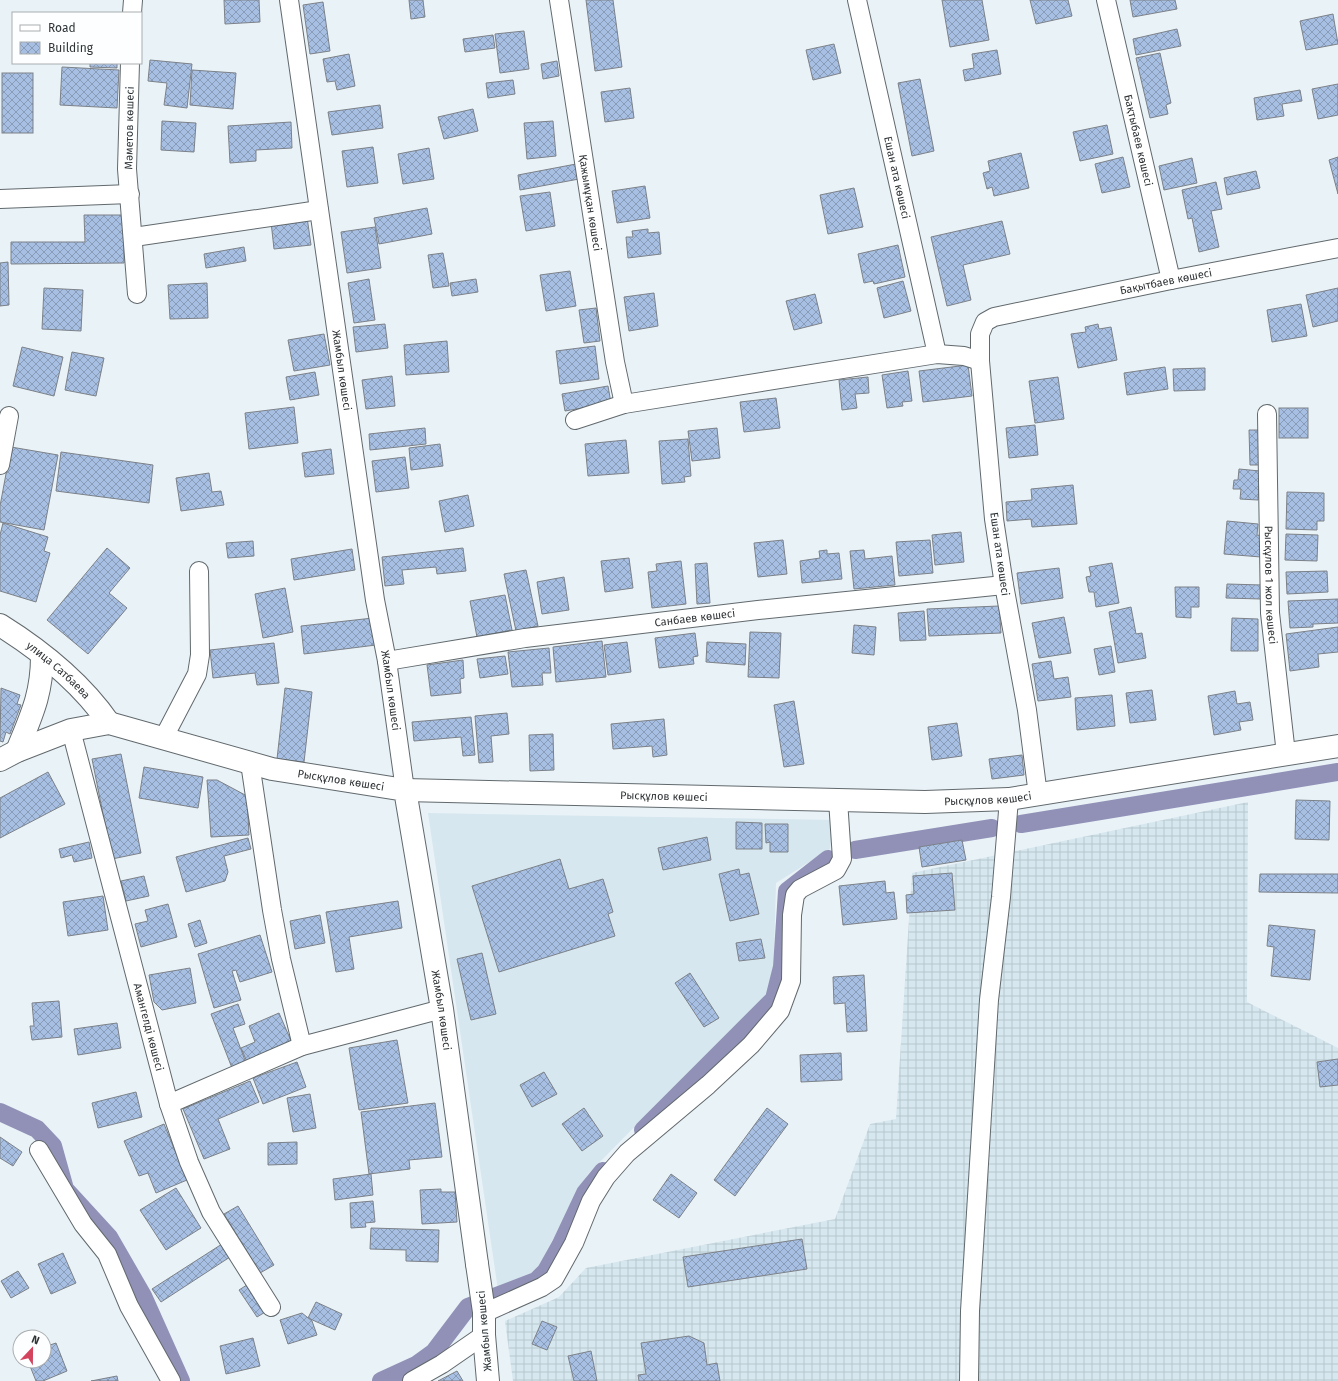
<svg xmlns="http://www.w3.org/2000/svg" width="1338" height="1381" viewBox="0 0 1338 1381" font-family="'Fira Sans',sans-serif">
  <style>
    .built { fill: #d6e7ef }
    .industrial { fill: url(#industrial-grid) }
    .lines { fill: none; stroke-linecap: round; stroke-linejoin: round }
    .canal { stroke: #9190b6; stroke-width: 18 }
    .building { fill: url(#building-cross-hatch); stroke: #7c8188 }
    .minor-casing { stroke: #61696d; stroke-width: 20 }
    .tertiary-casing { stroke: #61696d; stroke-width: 24 }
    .secondary-casing { stroke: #61696d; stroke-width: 24 }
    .primary-casing { stroke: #61696d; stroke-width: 24 }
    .minor { stroke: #fff; stroke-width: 18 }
    .tertiary { stroke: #fff; stroke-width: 22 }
    .secondary { stroke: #fff; stroke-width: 22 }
    .primary { stroke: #fff; stroke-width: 22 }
    .labels { text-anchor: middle; stroke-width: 3; stroke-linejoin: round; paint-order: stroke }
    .street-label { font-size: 11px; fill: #303436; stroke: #fcfeff }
  </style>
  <defs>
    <pattern id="industrial-grid" width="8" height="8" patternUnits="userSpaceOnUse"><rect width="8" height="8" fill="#d6e7ef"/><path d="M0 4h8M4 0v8" fill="none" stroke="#b8c7ce"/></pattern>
    <pattern id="building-cross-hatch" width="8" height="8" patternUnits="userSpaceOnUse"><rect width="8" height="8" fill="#a7bfe2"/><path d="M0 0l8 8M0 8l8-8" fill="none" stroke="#889cb8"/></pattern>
  </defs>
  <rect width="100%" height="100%" fill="#e9f2f7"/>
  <polygon class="built" points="428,813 833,820 830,849 776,883 773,987 759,1006 656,1105 588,1174 535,1273 498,1290"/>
  <polygon class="industrial" points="1248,802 1247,1002 1338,1048 1338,1381 513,1381 505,1321 559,1297 586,1268 835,1219 870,1124 896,1119 912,873"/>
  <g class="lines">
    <g class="canal">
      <polyline points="1021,824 1338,772"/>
      <polyline points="855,850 992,828"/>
      <polyline points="0,1112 37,1129 53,1146 65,1189 109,1237 143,1296 181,1381"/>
      <polyline points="643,1130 774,999 782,967 787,891 828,859"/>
      <polyline points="381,1381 416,1365 434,1352 468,1307 536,1281 546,1271 560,1246 585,1193 603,1171"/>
    </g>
  </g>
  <g class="building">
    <polygon points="224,0 259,0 260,22 225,24"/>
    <polygon points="409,0 423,0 425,17 411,19"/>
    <polygon points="586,0 613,0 622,67 595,71"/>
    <polygon points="942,0 982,0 989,40 950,47"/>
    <polygon points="1030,0 1068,0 1072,16 1036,24"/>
    <polygon points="1130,0 1175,0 1177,9 1133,17"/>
    <polygon points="323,2 330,51 310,54 303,5"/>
    <polygon points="1333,14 1338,44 1306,50 1300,21"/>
    <polygon points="1177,29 1181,46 1136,55 1133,39"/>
    <polygon points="524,31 529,69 500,73 495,34"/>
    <polygon points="493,35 495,48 465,52 463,39"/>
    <polygon points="834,44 841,73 813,80 806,50"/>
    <polygon points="997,50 1001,74 965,81 963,70 974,68 972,54"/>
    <polygon points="1160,53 1171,103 1166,105 1168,114 1150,118 1136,58"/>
    <polygon points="349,54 355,86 337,90 335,81 327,82 323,59"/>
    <polygon points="150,60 192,64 187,108 164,105 167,83 148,81"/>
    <polygon points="557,61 559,76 543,79 541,64"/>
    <polygon points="90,63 117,63 117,68 90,67"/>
    <polygon points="62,67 119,70 117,108 60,105"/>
    <polygon points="192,70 236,73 233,109 190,105"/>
    <rect x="2" y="73" width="31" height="60"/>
    <polygon points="920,79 934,151 912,156 898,83"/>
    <polygon points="513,80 515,94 488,98 486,83"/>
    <polygon points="1338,84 1338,115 1318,119 1312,89"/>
    <polygon points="630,88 634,118 605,122 601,92"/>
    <polygon points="1300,90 1302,101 1282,104 1284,116 1257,120 1254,98"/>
    <polygon points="380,105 383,128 332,135 328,112"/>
    <polygon points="473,109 478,131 444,139 438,117"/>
    <polygon points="162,121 196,123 194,152 161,150"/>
    <polygon points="553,121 556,156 527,159 524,123"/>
    <polygon points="291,122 292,148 256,150 256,161 230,163 228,126"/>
    <polygon points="1107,125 1113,154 1080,161 1073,132"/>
    <polygon points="373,147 378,183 347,187 342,151"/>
    <polygon points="429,148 434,179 403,184 398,154"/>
    <polygon points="1021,153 1029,188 994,196 992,187 987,189 983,173 990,171 988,161"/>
    <polygon points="1123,157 1130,187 1102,193 1095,164"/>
    <polygon points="1338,157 1338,194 1329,160"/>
    <polygon points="1192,158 1197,183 1164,190 1159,166"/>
    <polygon points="576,164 579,179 520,190 518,175"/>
    <polygon points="1256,171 1260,188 1227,195 1224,178"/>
    <polygon points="1216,182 1222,209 1211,211 1219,247 1199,252 1192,218 1188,219 1182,190"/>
    <polygon points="645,186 650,218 617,223 612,191"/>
    <polygon points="854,188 863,227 828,234 820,195"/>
    <polygon points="550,192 555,226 526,231 520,196"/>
    <polygon points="427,208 432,234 379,244 374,218"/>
    <polygon points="84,215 124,215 124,263 11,264 11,242 85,242"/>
    <polygon points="307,217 311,245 274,249 271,222"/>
    <polygon points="1002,221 1010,254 963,265 971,300 947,306 931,237"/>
    <polygon points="375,227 381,268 347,273 341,232"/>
    <polygon points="648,229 648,233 659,232 661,254 628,258 626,237 633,237 632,231"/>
    <polygon points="898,245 905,277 874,284 873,281 864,283 858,254"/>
    <polygon points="244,247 246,261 206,268 204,254"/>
    <polygon points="443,253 449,286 433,288 428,255"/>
    <polygon points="8,262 9,305 0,306 0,263"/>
    <polygon points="570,271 576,306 546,311 540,275"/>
    <polygon points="369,279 375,320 354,323 348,283"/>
    <polygon points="476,279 478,292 452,296 450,283"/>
    <polygon points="903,281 911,311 884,318 877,288"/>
    <polygon points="207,283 208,318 170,319 168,285"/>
    <polygon points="44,288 83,290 81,331 42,329"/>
    <polygon points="1338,288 1338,321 1313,327 1306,295"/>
    <polygon points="654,293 658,326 629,331 624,297"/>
    <polygon points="815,294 822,323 794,330 786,301"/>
    <polygon points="1301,304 1307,336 1272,342 1267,310"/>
    <polygon points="596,308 600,341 584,343 579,310"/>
    <polygon points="385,324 388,348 356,352 353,327"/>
    <polygon points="1098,324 1099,329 1111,327 1117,360 1078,368 1071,334 1086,332 1085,327"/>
    <polygon points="324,334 330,365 294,371 288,340"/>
    <polygon points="447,341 449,372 406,375 404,345"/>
    <polygon points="595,346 599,379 560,384 556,351"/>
    <polygon points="22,347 63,357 54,396 13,386"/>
    <polygon points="72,352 104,358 96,396 65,390"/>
    <polygon points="968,365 972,396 923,402 919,371"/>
    <polygon points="1165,367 1168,389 1127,395 1124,373"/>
    <polygon points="1205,368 1205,390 1174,391 1173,369"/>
    <polygon points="908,371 912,401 902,402 903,406 887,408 882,375"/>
    <polygon points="315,372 319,395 290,400 286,377"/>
    <polygon points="392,376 395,406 366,409 362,380"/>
    <polygon points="868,377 869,393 855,394 857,408 842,410 839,380"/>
    <polygon points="1058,377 1064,419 1035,423 1029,381"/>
    <polygon points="608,386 611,403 565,411 562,394"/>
    <polygon points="776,398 780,428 744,432 740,402"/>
    <polygon points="294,407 298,443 249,449 245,413"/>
    <rect x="1279" y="408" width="29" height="30"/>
    <polygon points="1035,425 1038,455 1009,458 1006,428"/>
    <polygon points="425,428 426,444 370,450 369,434"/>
    <polygon points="717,428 720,458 692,461 688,431"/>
    <polygon points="1249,430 1261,430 1262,465 1250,465"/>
    <polygon points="688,439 691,476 684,477 685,482 662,484 659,441"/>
    <polygon points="626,440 629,473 588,476 585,444"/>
    <polygon points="440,444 443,466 411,470 409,448"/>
    <polygon points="11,447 58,455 44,530 0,522 0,506"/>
    <polygon points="331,449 334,474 305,477 302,453"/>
    <polygon points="61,452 153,465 149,503 56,491"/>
    <polygon points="405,457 409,488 376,492 372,461"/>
    <polygon points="1239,469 1260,471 1258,500 1240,499 1241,489 1233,489 1234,480 1238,480"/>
    <polygon points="209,473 212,492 221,491 224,505 181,511 176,478"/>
    <polygon points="1073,485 1077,524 1032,527 1031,519 1007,521 1006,502 1032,500 1031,489"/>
    <polygon points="1287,492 1324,493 1324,521 1317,521 1317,530 1286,529"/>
    <polygon points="468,495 474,526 445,532 439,501"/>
    <polygon points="1227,521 1258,524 1257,535 1263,536 1261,557 1224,554"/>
    <polygon points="3,523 48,537 44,551 50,553 36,602 0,591 0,535"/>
    <polygon points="961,532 964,562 935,565 932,535"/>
    <polygon points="1286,534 1318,535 1317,561 1285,560"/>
    <polygon points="783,540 787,574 758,577 754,543"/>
    <polygon points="930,540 933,573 899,576 896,542"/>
    <polygon points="253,541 254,556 228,558 226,543"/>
    <polygon points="107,548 130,568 109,593 127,608 88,654 47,620"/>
    <polygon points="463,548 466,571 437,574 436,567 402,570 404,584 385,586 382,557"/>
    <polygon points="352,549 355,570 294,580 291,559"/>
    <polygon points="827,550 827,554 839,553 842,579 802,583 800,561 820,558 819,551"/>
    <polygon points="864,550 865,559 892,556 895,585 854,589 850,551"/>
    <polygon points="629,558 633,588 605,592 601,561"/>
    <polygon points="681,561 686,604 652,608 648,572 657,571 656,564"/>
    <polygon points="707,563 710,603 697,604 695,564"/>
    <polygon points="1112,563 1119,603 1096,607 1094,592 1089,592 1086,577 1091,576 1089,567"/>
    <polygon points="1059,568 1063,598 1021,604 1017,573"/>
    <polygon points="526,570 538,626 516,631 504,574"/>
    <polygon points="1327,571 1328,592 1287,594 1286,572"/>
    <polygon points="564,577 569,610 542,614 537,582"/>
    <polygon points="1227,584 1262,585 1261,599 1226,598"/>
    <polygon points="1175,587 1199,587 1199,607 1191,607 1191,618 1176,617"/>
    <polygon points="285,588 293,632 263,638 255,594"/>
    <polygon points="505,595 512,630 477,637 470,601"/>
    <polygon points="1338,599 1338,623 1313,624 1313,627 1290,628 1288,601"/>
    <polygon points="999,606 1001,633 929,636 927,609"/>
    <polygon points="1131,607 1136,634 1142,633 1146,658 1118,663 1109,612"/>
    <polygon points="924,611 926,640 900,641 898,613"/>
    <polygon points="1064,617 1071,653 1039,658 1032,623"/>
    <polygon points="373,618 376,645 304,654 301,626"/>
    <polygon points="1232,618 1258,619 1258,651 1231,651"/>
    <polygon points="854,625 876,627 874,655 852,653"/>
    <polygon points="1338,627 1338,652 1318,654 1319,667 1290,671 1286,634"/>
    <polygon points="750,632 781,633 779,678 748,677"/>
    <polygon points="695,633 698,656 693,657 694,664 659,668 655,638"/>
    <polygon points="602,641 606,677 556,682 553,647"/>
    <polygon points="627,642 631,672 608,675 604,645"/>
    <polygon points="707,642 746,644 745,665 706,662"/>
    <polygon points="274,643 279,683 257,685 255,673 213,678 210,650"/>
    <polygon points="1111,646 1115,672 1099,675 1094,649"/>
    <polygon points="549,648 551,673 542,673 543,685 512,687 508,652"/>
    <polygon points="505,656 508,674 480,678 477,659"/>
    <polygon points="463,660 464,678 460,679 461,693 431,696 427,665"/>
    <polygon points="1051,661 1054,679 1068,677 1071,697 1038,701 1032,664"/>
    <polygon points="1,688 20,695 17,704 21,705 10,734 6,732 3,742 0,741"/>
    <polygon points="285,688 312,692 304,762 277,759"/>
    <polygon points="1152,690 1156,720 1130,723 1126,693"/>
    <polygon points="1235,691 1237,704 1250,702 1253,720 1239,722 1241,730 1214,735 1208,696"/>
    <polygon points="1112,695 1115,726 1077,730 1075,698"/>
    <polygon points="794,701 804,764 784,767 774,705"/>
    <polygon points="507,713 509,734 491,736 493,762 479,763 475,716"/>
    <polygon points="471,717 475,755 463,756 461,737 414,741 412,722"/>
    <polygon points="664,719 667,755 653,757 652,746 613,749 611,724"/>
    <polygon points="957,723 962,756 932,760 928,727"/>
    <polygon points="553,734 554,770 530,771 529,735"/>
    <polygon points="121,754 141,853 112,859 92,759"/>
    <polygon points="1022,755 1024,775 992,779 989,759"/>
    <polygon points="144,767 203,777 198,808 139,798"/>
    <polygon points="48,772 65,804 0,838 0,798"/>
    <polygon points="207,780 217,780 247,796 249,835 211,837"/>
    <polygon points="1296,800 1330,801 1329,840 1295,839"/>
    <polygon points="736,822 762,823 762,849 736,849"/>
    <polygon points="765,824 788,824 788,852 770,852 770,842 766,843"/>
    <polygon points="707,837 711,860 663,870 658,848"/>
    <polygon points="248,838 251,849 224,856 228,872 225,881 186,892 176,857"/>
    <polygon points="962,840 966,860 922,867 919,847"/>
    <polygon points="89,842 92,858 74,862 72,855 61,858 59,849"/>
    <polygon points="560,859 569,889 603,879 613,912 608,914 615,936 499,972 472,886"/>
    <polygon points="739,869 740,875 749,873 759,914 730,921 719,874"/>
    <polygon points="952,873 955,910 907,913 906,895 914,894 913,876"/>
    <polygon points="1260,874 1338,874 1338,893 1259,892"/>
    <polygon points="144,876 149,896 126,901 121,881"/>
    <polygon points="885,881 886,893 894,892 897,919 843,925 839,886"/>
    <polygon points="103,896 108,930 68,936 63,902"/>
    <polygon points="398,901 402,928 349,937 354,969 336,972 326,912"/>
    <polygon points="168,904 177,937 141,947 135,924 148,921 145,910"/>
    <polygon points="320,915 325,943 295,949 290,921"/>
    <polygon points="200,920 207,943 195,947 188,924"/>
    <polygon points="1269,925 1315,930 1310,980 1271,976 1274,947 1267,946"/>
    <polygon points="260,935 272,972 240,982 236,970 232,971 241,1000 214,1008 198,954"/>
    <polygon points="761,939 765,958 739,961 736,943"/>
    <polygon points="482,953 496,1014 471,1020 457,959"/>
    <polygon points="190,968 196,1003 162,1010 154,1002 149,975"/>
    <polygon points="690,973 719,1018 704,1027 675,983"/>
    <polygon points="864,975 867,1031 847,1032 845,1003 834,1004 833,977"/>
    <polygon points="59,1001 62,1037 32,1040 30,1026 34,1026 32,1003"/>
    <polygon points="238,1004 245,1024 233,1028 246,1063 232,1068 211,1014"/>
    <polygon points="279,1013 292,1043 247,1062 241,1048 255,1042 249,1026"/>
    <polygon points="117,1023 121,1048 78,1055 74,1029"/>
    <polygon points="397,1040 408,1103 359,1110 349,1048"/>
    <polygon points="841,1053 842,1080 801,1082 800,1055"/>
    <polygon points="1338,1059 1338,1085 1320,1087 1317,1062"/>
    <polygon points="297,1062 306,1087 263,1104 253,1078"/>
    <polygon points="544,1072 557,1094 532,1107 520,1085"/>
    <polygon points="250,1081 259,1102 218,1119 230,1149 204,1159 183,1109"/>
    <polygon points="136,1092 142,1117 98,1128 92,1103"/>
    <polygon points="310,1094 316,1128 293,1132 287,1098"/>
    <polygon points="435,1103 442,1157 409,1160 410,1169 369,1174 361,1112"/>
    <polygon points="584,1108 603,1136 582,1151 562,1124"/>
    <polygon points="767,1108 788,1124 735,1196 714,1180"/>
    <polygon points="164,1124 187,1180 156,1193 148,1173 139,1176 124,1141"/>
    <polygon points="0,1137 22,1152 13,1166 0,1158"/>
    <polygon points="297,1142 297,1164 268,1165 268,1143"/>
    <polygon points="371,1174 373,1195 335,1200 333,1179"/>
    <polygon points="671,1174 697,1193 679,1218 653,1200"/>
    <polygon points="176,1188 201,1228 166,1250 140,1210"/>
    <polygon points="441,1189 441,1192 455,1192 457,1222 422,1224 420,1190"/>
    <polygon points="373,1201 375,1222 365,1223 366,1227 351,1228 350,1203"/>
    <polygon points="238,1206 274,1265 260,1273 224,1214"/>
    <polygon points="371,1228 439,1230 438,1262 406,1261 406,1250 370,1249"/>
    <polygon points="802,1239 807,1269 688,1287 683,1257"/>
    <polygon points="222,1244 230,1257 161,1302 152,1289"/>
    <polygon points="63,1253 76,1283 51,1294 38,1264"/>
    <polygon points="18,1271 29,1288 11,1298 1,1281"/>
    <polygon points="250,1283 267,1311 257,1317 239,1290"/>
    <polygon points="316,1302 342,1314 335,1330 308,1318"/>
    <polygon points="302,1313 312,1321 317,1335 288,1344 280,1320"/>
    <polygon points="542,1321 557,1327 547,1350 532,1344"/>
    <polygon points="689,1336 704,1343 707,1365 717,1363 720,1381 639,1381 638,1375 646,1374 641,1343"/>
    <polygon points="253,1338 260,1366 226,1374 220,1346"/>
    <polygon points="56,1343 67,1371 43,1381 36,1381 28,1361 44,1361 44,1347"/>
    <polygon points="591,1351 597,1381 574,1381 568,1356"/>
    <polygon points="457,1371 463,1381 438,1381"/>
    <polygon points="117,1376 118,1381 91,1381"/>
  </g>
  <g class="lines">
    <g class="minor-casing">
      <g id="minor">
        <path id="s1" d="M289,0L375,600L387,661L405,790"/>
        <path id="s2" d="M559,0L615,362L624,404"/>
        <path id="s3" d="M857,0L937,354"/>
        <path id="s4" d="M1106,0L1171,280"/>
        <polyline points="132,13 133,0"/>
        <polyline points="130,63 127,169 137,294"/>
        <polyline points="0,199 130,194"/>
        <polyline points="134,237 319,210"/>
        <path id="s5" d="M1267,414L1270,613L1286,754"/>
        <polyline points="575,420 624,404 937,354 964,356 980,361"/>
        <polyline points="0,465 9,416"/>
        <path id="s6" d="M387,661L525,638L758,610L1004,585"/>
        <path id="s7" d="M71,730L169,1104L189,1162L211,1212L271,1307"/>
        <polyline points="163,739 197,674 200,655 199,571"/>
        <polyline points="250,763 272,910 281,959 302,1046"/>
        <path id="s8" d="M1038,795L1027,710L1004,585L994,519L980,361V334L985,322L994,317L1171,280L1338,248"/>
        <polyline points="169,1104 302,1046 442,1009"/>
        <polyline points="39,1150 83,1224 107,1254 129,1306 171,1381"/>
        <polyline points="484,1313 542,1287 554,1279 574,1243 591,1201 606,1177 627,1153 708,1085 751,1045 780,1011 791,981 792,915 795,895 800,889 836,870 842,859 838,800"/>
        <polyline points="412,1381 442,1364 484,1335"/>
        <polyline points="969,1381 970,1311 989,1000 1001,897 1009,799"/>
      </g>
    </g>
    <g class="tertiary-casing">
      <g id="tertiary">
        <path id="s9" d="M0,625C40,650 82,684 109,723"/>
        <path d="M17,751C31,716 42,695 42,656"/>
        <path id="s10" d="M405,790L925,802L1009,799L1338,746"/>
      </g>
    </g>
    <g class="secondary-casing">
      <g id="secondary">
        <path id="s11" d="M0,760L17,751L71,730L109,723L272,769L405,790L442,1009L477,1264"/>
        <polyline points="484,1312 484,1335 488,1381"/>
      </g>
    </g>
    <g class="primary-casing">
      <polyline id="primary" points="477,1264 484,1312"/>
    </g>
    <use href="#minor" class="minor"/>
    <use href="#tertiary" class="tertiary"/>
    <use href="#secondary" class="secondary"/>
    <use href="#primary" class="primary"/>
  </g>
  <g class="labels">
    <g class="street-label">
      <text transform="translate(129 128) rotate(-89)" y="4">Мәметов көшесі</text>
      <text dy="4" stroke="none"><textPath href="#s4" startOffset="144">Бақтыбаев көшесі</textPath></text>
      <text dy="4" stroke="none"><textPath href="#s3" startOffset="182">Ешан ата көшесі</textPath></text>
      <text dy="4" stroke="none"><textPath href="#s2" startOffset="205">Қажымұқан көшесі</textPath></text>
      <text dy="4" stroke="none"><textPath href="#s8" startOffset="664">Бақытбаев көшесі</textPath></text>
      <text dy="4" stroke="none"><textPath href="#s1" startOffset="374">Жамбыл көшесі</textPath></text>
      <text transform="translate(1000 554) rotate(82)" y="4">Ешан ата көшесі</text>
      <text dy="4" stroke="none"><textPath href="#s5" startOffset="171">Рысқұлов 1 жол көшесі</textPath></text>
      <text dy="4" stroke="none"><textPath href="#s6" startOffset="311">Санбаев көшесі</textPath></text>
      <text dy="4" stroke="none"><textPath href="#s9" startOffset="74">улица Сатбаева</textPath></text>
      <text dy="4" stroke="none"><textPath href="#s1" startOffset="698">Жамбыл көшесі</textPath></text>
      <text dy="4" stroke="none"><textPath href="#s11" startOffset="355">Рысқұлов көшесі</textPath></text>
      <text dy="4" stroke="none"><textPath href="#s10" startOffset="259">Рысқұлов көшесі</textPath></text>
      <text dy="4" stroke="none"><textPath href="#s10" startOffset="583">Рысқұлов көшесі</textPath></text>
      <text dy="4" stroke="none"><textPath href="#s11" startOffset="643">Жамбыл көшесі</textPath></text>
      <text dy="4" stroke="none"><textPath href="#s7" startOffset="307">Амангелді көшесі</textPath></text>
      <text transform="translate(484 1331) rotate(-95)" y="4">Жамбыл көшесі</text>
    </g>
  </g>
  <rect x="12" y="12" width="130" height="52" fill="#fcfeff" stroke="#aaadaf"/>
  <rect x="20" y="25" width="20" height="6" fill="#ffffff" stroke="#aaadaf"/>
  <text x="48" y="32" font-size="12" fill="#303436">Road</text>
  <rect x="20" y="42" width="20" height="12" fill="url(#building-cross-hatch)" stroke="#aaadaf"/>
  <text x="48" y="52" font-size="12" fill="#303436">Building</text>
  <g transform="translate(32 1349) rotate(22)"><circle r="19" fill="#fcfeff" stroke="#aaadaf"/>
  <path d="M0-3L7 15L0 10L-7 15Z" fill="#d3435d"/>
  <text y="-6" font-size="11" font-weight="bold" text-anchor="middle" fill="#303436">N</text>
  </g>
</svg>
